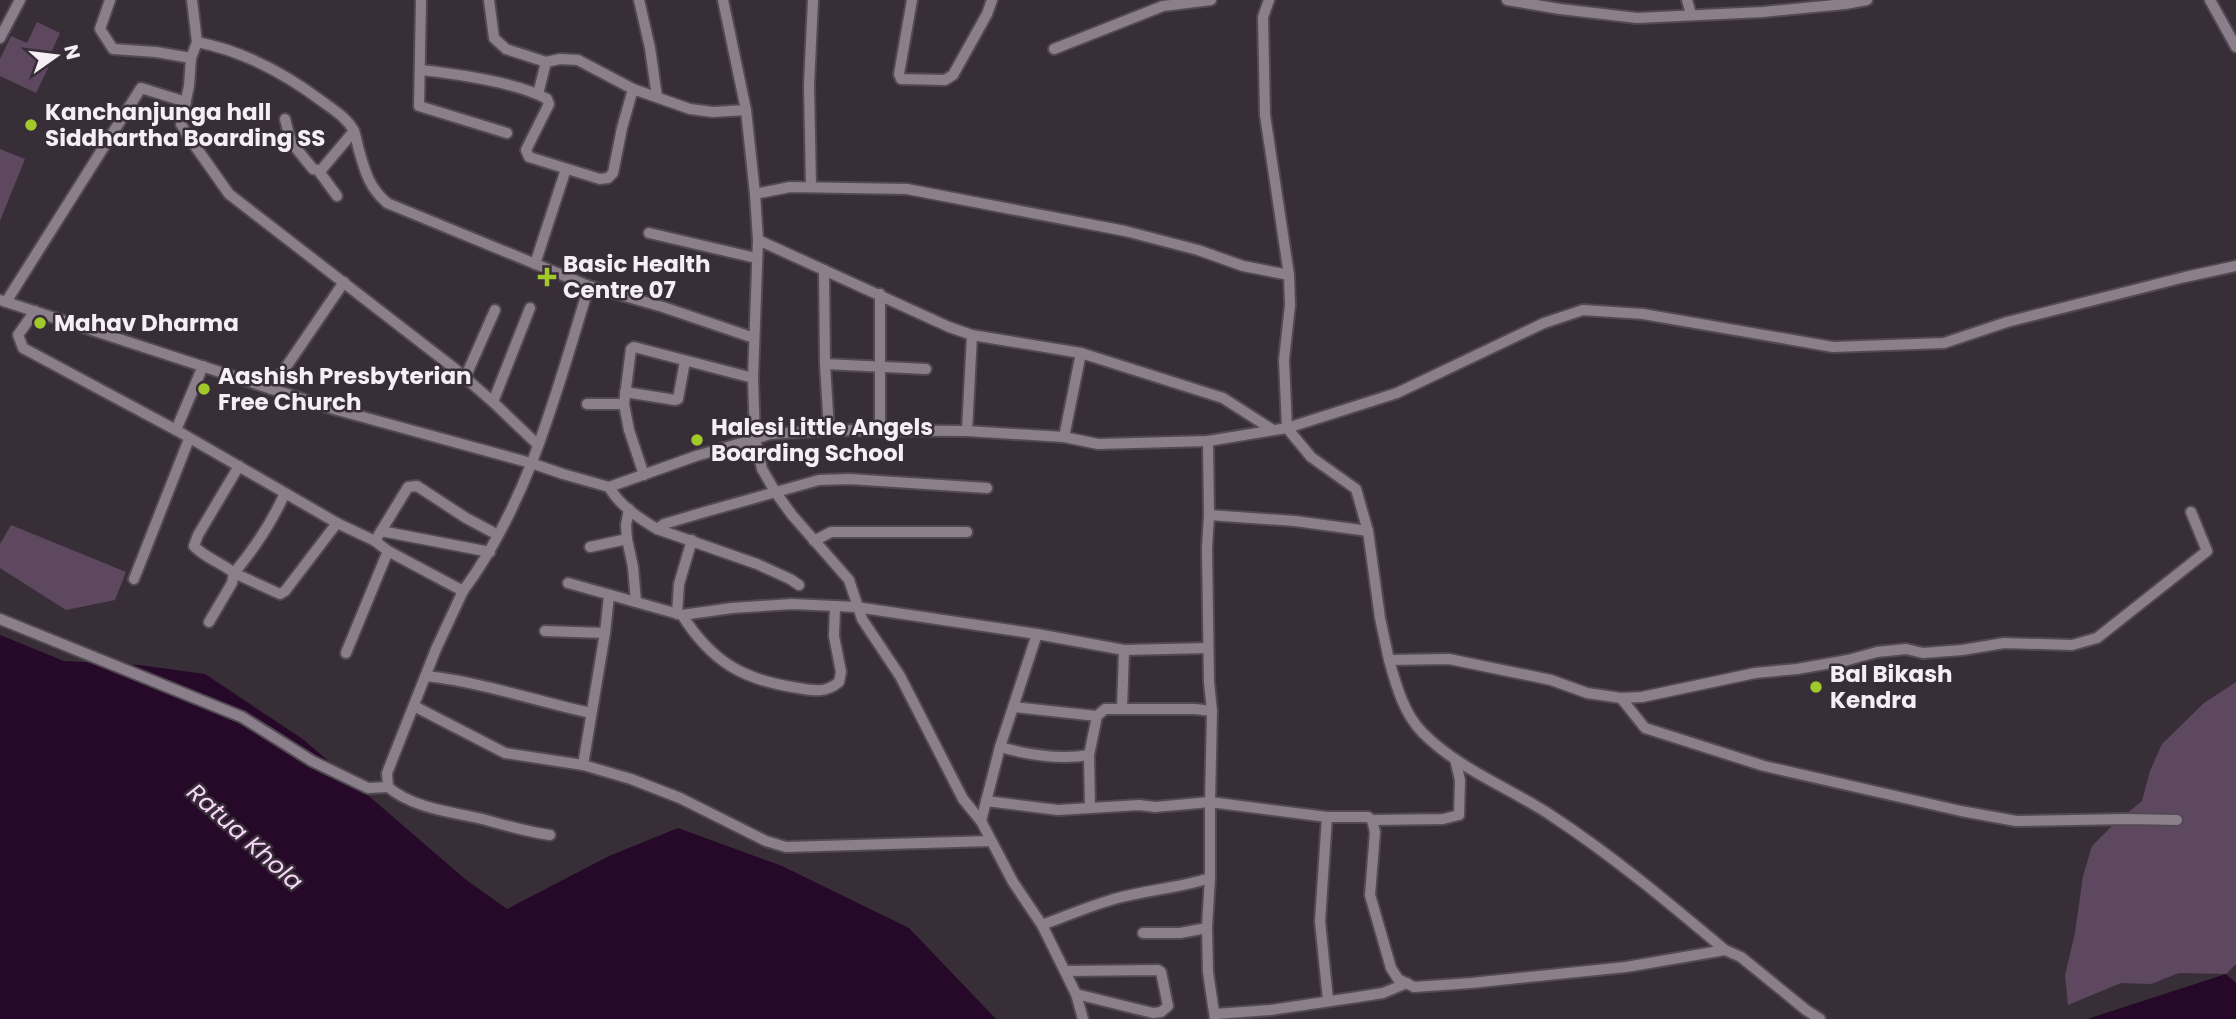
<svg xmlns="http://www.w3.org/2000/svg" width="2236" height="1019" viewBox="0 0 2236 1019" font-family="Poppins,sans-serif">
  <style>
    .green { fill: #5e485f }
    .water { fill: #260928 }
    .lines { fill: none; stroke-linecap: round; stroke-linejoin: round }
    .minor-casing { stroke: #524a52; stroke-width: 14 }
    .minor { stroke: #8a7f8b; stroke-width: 10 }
    .poi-dot { fill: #a1c92a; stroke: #382e38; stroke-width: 2.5 }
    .labels { text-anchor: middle; stroke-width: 5; stroke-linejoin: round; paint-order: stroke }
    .poi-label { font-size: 23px; font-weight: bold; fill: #f5eff5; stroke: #382e38; text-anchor: start }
    .water-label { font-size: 24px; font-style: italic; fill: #f8d6f9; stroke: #382e38 }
  </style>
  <rect width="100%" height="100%" fill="#382e38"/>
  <g class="green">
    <polygon points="37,22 60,33 46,64 49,66 36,93 0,76 0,59 11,36 27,43"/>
    <polygon points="0,149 25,159 0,221"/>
    <polygon points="11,525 126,572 115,600 66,610 0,568 0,544"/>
    <polygon points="2236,682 2236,964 2226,974 2179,973 2151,984 2121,983 2068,1005 2065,975 2075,933 2083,876 2092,846 2113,825 2142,801 2150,771 2162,744 2204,703"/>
  </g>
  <g class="water">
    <polygon points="0,635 64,661 139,665 205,674 304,740 465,879 507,909 609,856 678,828 782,866 909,928 996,1019 0,1019"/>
    <polygon points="2226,974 2236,983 2236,1019 2087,1019"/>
  </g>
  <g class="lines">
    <g class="minor-casing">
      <g id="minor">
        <polyline points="110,0 100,29 113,49 156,52 191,58"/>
        <polyline points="192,0 197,42 191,58 189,86 181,124 188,136 229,194 454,368 493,402 538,445"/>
        <polyline points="421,0 419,106 507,133"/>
        <polyline points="489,0 494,38 506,49 546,62 560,59 578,60 633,89 690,109 713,112 746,110"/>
        <polyline points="639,0 650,48 657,97"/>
        <polyline points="912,0 899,74 901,79 945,80 953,75 987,14 992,0"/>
        <polyline points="1269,0 1263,17 1265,115 1289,275 1290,305 1284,360 1287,428 1311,457 1356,489 1368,531 1380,618 1389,660 1449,659 1551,680 1587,693 1621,698 1645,728 1764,766 1961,811 2016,821 2128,819 2177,820"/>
        <polyline points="1507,0 1560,9 1637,18 1763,12 1845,4 1867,0"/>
        <polyline points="1687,0 1691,14"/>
        <polyline points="2210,0 2236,47"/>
        <polyline points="0,38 20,0"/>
        <path d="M197,42C243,51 286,74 323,102C334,110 347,118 354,131C356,136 357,142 358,147C365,171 368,186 387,203L589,286L663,307L754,338"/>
        <polyline points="1054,49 1163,6 1211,0"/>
        <path d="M421,70C457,74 516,82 547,99L549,104L526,150L529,157L600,179L608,178L613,173L622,128L633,89"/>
        <polyline points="538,94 546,62"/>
        <polyline points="285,119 291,142 313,169 318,170 322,169 354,131"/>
        <polyline points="318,170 337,196"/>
        <polyline points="811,187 809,85 813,0"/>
        <polyline points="755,194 790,187 907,189 1125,231 1198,250 1243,266 1289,275"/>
        <polyline points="649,233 756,258"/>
        <polyline points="758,240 949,327 972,335 1081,353 1223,398 1273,430"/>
        <polyline points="535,264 566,169"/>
        <polyline points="824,270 825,364 829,430"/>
        <polyline points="880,294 880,431"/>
        <polyline points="0,300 330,408 531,463 563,474 609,487 696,456 755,439 753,378 758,240 755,194 746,110 723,0"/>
        <polyline points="6,302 141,88 186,102"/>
        <polyline points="35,311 18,335 23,348 176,430"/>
        <polyline points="825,364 926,369"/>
        <path d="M203,366L176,430L337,523L375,541L388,551L463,591C529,502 557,390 589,286"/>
        <polyline points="465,378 495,310"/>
        <polyline points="271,389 344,282"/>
        <polyline points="625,392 675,400 678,399 685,361"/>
        <polyline points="493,402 530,308"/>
        <polyline points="587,404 624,404"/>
        <polyline points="967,431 972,335"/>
        <polyline points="1064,437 1081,353"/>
        <polyline points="1208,441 1209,515 1207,548 1209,682 1212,711 1210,802 1327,817 1368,817 1372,820 1375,832 1370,895 1391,968 1398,979 1414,987 1471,983 1626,967 1725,950 1741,957 1806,1010 1820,1019"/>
        <polyline points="644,475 629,430 624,404 631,349 634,347 753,378"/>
        <path d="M609,487C620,506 639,518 657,529L757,564L790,579L799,585"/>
        <path d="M285,493C272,522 254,549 234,573L280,594L285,591L337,523"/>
        <polyline points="1209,515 1295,521 1368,531"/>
        <polyline points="657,529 664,524 708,511 819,480 849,479 987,488"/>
        <polyline points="381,531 490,552"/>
        <polyline points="627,539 633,567 636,602"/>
        <polyline points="375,541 408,487 417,486 466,518 498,535"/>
        <polyline points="814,541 831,532 967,532"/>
        <polyline points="590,547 627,539 626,525 629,509"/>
        <polyline points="134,579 189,439"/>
        <polyline points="568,583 682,615 732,608 792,604 856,607 1037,634 1124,650 1208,648"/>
        <path d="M463,591L436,649L387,773L388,787C414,809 454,812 486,820C507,826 528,832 550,835"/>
        <polyline points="677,614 679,584 692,540"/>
        <path d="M682,615C712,662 743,680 798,688C814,691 826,693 839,682L841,672L834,636L835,607"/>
        <polyline points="0,619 242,717 312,761 368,788 388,787"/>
        <path d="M209,622L232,583L234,573C222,563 205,558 194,546L198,535L239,466"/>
        <polyline points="545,631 605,633"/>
        <polyline points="346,653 388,551"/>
        <path d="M1389,660C1396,685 1404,714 1422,732C1458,769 1510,788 1552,816C1613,856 1669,903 1725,950"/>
        <path d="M426,676C482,682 535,701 591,713"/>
        <polyline points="1621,698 1642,697 1755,673 1797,669 1848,660 1877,652 1906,649 1923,653 1962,650 2004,643 2072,645 2097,638 2207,551 2191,512"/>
        <polyline points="414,706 505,753 583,765 631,779 680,798 766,841 786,847 991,841"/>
        <polyline points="1014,707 1097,716"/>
        <polyline points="1122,709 1124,650"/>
        <path d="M1000,747C1029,755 1060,760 1089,755L1097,716L1105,709H1195L1212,711"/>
        <polyline points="1089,755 1090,807"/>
        <polyline points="583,765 605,633 609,596"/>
        <path d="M986,801L1058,810L1139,805L1155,807L1210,802V878C1179,888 1146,890 1114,899C1090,906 1066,916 1042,925"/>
        <polyline points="1327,817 1320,921 1328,1000"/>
        <polyline points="1372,820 1443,819 1459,815 1460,780 1455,759"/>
        <polyline points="981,821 1000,747 1037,634"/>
        <polyline points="1210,878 1207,927 1208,972 1215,1019"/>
        <polyline points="1143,933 1180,933 1207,928"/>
        <polyline points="1065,971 1158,970 1161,972 1168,1006 1161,1012 1153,1013 1076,994"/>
        <polyline points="1215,1014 1270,1010 1358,997 1383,993 1407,983"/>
        <polyline points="1083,1019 1076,994 1042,925 1013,882 981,821 963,799 900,676 862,619 849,580 792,515 776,493 762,469 755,439 770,434 829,430 967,431 1064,437 1098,444 1208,441 1287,428 1397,393 1544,323 1583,310 1643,314 1833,347 1944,343 2007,322 2185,277 2236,266"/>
      </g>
    </g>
    <use href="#minor" class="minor"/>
  </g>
  <g class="poi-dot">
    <circle cx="31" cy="125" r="7"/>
    <path d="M543.5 266.5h7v7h7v7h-7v7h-7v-7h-7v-7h7z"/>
    <circle cx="40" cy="323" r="7"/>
    <circle cx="204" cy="389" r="7"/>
    <circle cx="697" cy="440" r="7"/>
    <circle cx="1816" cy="687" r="7"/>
  </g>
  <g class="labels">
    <g class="poi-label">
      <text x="45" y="120">Kanchanjunga hall<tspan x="45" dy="26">Siddhartha Boarding SS</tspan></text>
      <text x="563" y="272">Basic Health<tspan x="563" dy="26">Centre 07</tspan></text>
      <text x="54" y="331">Mahav Dharma</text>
      <text x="218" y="384">Aashish Presbyterian<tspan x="218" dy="26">Free Church</tspan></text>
      <text x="711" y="435">Halesi Little Angels<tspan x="711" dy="26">Boarding School</tspan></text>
      <text x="1830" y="682">Bal Bikash<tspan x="1830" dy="26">Kendra</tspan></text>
    </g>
    <g class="water-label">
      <text transform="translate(245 837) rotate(42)" y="8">Ratua Khola</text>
    </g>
  </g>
  <g transform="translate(56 56) rotate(76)" stroke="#382e38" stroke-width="5" paint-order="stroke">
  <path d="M0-5L12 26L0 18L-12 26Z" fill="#f5eff5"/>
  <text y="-10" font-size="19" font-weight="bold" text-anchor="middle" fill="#f5eff5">N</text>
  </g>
</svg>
